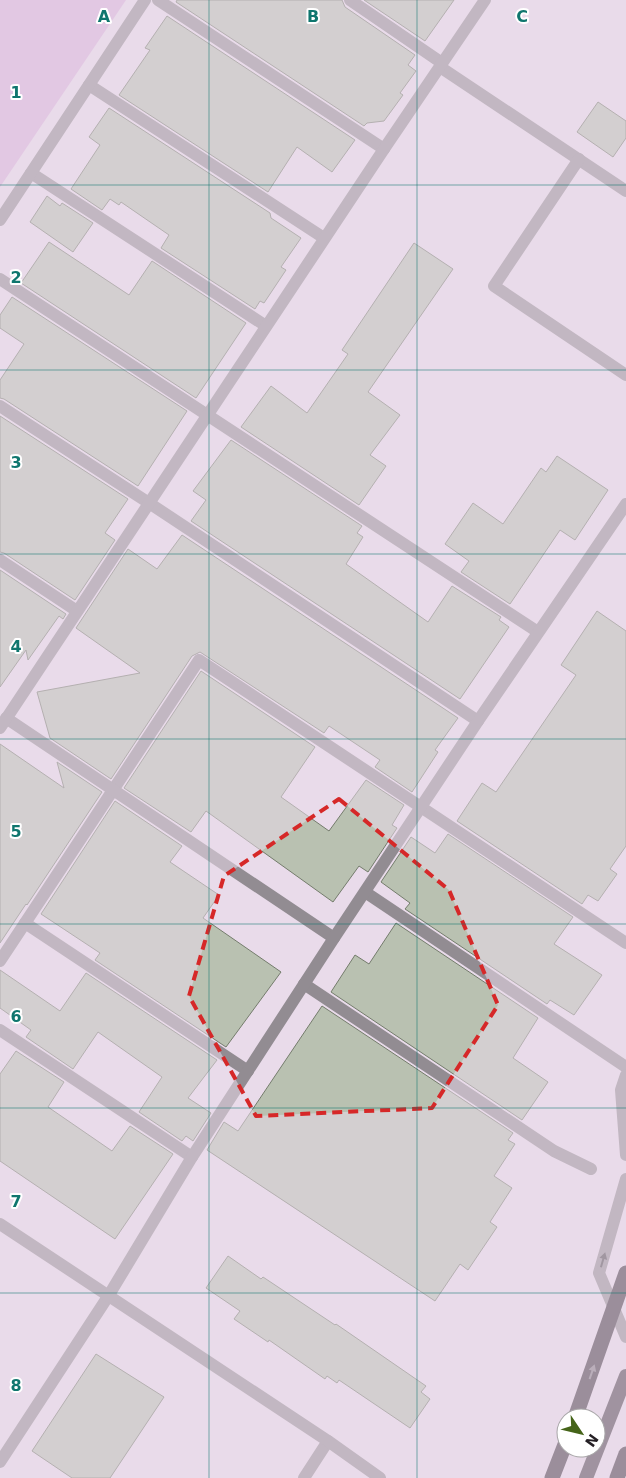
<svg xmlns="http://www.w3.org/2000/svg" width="626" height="1478" viewBox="0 0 626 1478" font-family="'DejaVu Sans',sans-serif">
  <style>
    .green { fill: #d9b1dc }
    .building { fill: #b9c1b1; stroke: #747c6c }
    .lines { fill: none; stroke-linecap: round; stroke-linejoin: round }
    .service { stroke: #928c92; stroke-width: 12 }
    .minor { stroke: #928c92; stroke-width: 12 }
    .tertiary { stroke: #928c92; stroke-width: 12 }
    .trunk { stroke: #473d48; stroke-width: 14 }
    .motorway { stroke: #3c313d; stroke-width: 15 }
    .motorway-bridge { stroke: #3c313d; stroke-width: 15 }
    .oneway { fill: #4b464b }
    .oneway2 { fill: #807981 }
    .marked { fill: none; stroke: #d62828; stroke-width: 4; stroke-dasharray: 10 6; stroke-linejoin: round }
    .grid { fill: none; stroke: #0f766e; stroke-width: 1; stroke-opacity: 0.55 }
    .grid-label { font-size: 16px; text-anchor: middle; font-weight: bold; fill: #0f766e; stroke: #fff; stroke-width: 4; stroke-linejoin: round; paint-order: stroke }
  </style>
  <rect width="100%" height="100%" fill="#e9dbea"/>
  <polygon class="green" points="0,0 126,0 0,187"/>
  <g class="building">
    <polygon points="177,0 342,0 345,7 415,55 408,65 416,71 400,93 403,95 384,121 367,123 364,126 176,2"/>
    <polygon points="364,0 454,0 425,41"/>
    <polygon points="167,16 355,140 332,172 297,147 268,192 119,95 150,50 145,48"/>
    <polygon points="598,102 626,121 626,138 613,157 577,132"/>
    <polygon points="109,108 270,213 271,218 301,238 281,267 286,270 264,303 260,301 255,309 161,248 169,235 121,202 119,205 110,199 102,210 71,189 100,145 89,137"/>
    <polygon points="47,196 60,206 62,203 93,223 73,252 30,222"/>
    <polygon points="49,242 129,295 152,261 246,323 196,398 21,283"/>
    <polygon points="414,243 453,269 368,392 400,415 370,455 386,466 359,505 241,427 271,386 307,413 348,354 342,350"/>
    <polygon points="12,297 187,411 138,486 4,399 0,398 0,380 24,344 0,328 0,315"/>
    <polygon points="0,416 128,499 105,533 115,540 75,600 4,553 0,552"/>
    <polygon points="231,440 362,526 357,533 363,537 346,564 428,622 452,586 501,617 499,620 509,627 460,699 191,521 206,500 193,491"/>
    <polygon points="557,456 608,490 575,540 560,530 510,604 461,572 469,561 445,544 473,503 503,524 541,468 546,472"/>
    <polygon points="182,535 458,718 435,750 438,752 412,792 375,767 380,760 329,726 324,733 200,652 192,656 111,779 50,738 37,692 140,673 76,628 128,549 157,569"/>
    <polygon points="0,570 66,614 63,619 59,616 28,660 26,650 0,687"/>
    <polygon points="597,611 626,631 626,846 610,869 617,874 598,901 588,895 582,904 457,821 482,783 496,792 576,675 561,665"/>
    <polygon points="201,671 315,747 281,797 329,831 366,780 404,805 392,825 397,828 368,872 359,866 333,902 206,811 191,832 124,788"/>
    <polygon points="0,744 64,788 57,762 102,792 27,905 26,904 0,943"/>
    <polygon points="115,801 182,846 170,862 219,895 203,918 281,972 226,1047 95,960 100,953 41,914"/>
    <polygon points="448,834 573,917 554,944 602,975 574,1015 550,1000 547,1004 405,909 410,903 381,882 411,837 435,853"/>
    <polygon points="396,923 538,1018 513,1058 548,1082 522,1120 331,992 355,955 369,964"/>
    <polygon points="0,970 60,1011 86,973 217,1060 188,1098 211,1113 193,1141 186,1136 182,1141 139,1112 162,1077 98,1032 73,1069 26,1037 31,1030 0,1008"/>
    <polygon points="322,1006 513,1133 508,1140 515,1144 494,1176 512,1188 490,1222 497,1227 468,1270 460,1264 435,1301 207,1150 224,1122 238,1131"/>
    <polygon points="16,1051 64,1082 48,1107 112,1151 130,1126 173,1154 115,1239 0,1161 0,1074"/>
    <polygon points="228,1256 261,1279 263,1277 335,1325 336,1324 426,1386 421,1392 430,1399 410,1428 339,1380 337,1383 327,1376 325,1379 269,1340 268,1342 234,1319 240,1311 206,1288"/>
    <polygon points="96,1354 164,1397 110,1478 72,1478 32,1451"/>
  </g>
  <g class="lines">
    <g class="service">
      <polyline points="158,0 384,149"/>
      <polyline points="350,0 442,63"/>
      <polyline points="89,85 324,238"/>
      <polyline points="31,173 266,326"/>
      <polyline points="0,279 538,632"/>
      <polyline points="0,406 149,503 478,721"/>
      <polyline points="0,560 77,611"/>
      <polyline points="365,892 626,1067"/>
      <polyline points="25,923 248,1071"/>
      <polyline points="0,961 199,660 626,943"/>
      <polyline points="304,984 554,1151 591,1169"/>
      <polyline points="0,1030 192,1157"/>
      <polyline points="304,1478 328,1441"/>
    </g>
    <g class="minor">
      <polyline points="440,67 626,191"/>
      <polyline points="579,159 494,286 626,375"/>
      <polyline points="0,220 145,0"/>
      <polyline points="6,718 334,938"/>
      <polyline points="0,728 384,149 485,0"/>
      <polyline points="626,1075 621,1090 626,1155"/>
      <polyline points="626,1179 599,1273 626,1337"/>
      <polyline points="0,1462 109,1295 192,1157 334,938 478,721 626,504"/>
    </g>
    <polyline class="tertiary" points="0,1224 328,1441 380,1478"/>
    <polyline class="trunk" points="586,1478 626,1376"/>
    <g class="motorway">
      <polyline points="552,1478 566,1442"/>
      <polyline points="617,1478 626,1454"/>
    </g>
    <polyline class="motorway-bridge" points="575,1418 626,1273"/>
  </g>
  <defs><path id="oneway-solid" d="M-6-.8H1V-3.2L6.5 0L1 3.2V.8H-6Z" transform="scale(1.25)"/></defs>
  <use class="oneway" href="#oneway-solid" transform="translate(603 1260) rotate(-74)"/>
  <use class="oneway2" href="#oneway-solid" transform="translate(592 1372) rotate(-71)"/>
  <path d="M0 0H626V1478H0ZM339,799L449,890L498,1005L432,1108L256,1116L189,996L224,876Z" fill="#e9dbea" fill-opacity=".55" fill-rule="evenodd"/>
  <path class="marked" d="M339,799L449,890L498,1005L432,1108L256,1116L189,996L224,876Z"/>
  <path class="grid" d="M209,0V1478M417,0V1478M0,185H626M0,370H626M0,554H626M0,739H626M0,924H626M0,1108H626M0,1293H626"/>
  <g class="grid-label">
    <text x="104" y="22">A</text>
    <text x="313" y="22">B</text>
    <text x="522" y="22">C</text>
    <text x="16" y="98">1</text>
    <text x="16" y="283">2</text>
    <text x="16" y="468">3</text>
    <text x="16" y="652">4</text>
    <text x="16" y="837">5</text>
    <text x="16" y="1022">6</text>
    <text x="16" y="1207">7</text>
    <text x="16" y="1391">8</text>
  </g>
  <g transform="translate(581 1433) rotate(125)"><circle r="24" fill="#ffffff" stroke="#a8a6a8"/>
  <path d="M0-4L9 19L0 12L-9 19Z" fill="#456419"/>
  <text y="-8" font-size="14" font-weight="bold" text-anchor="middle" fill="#252025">N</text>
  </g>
</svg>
